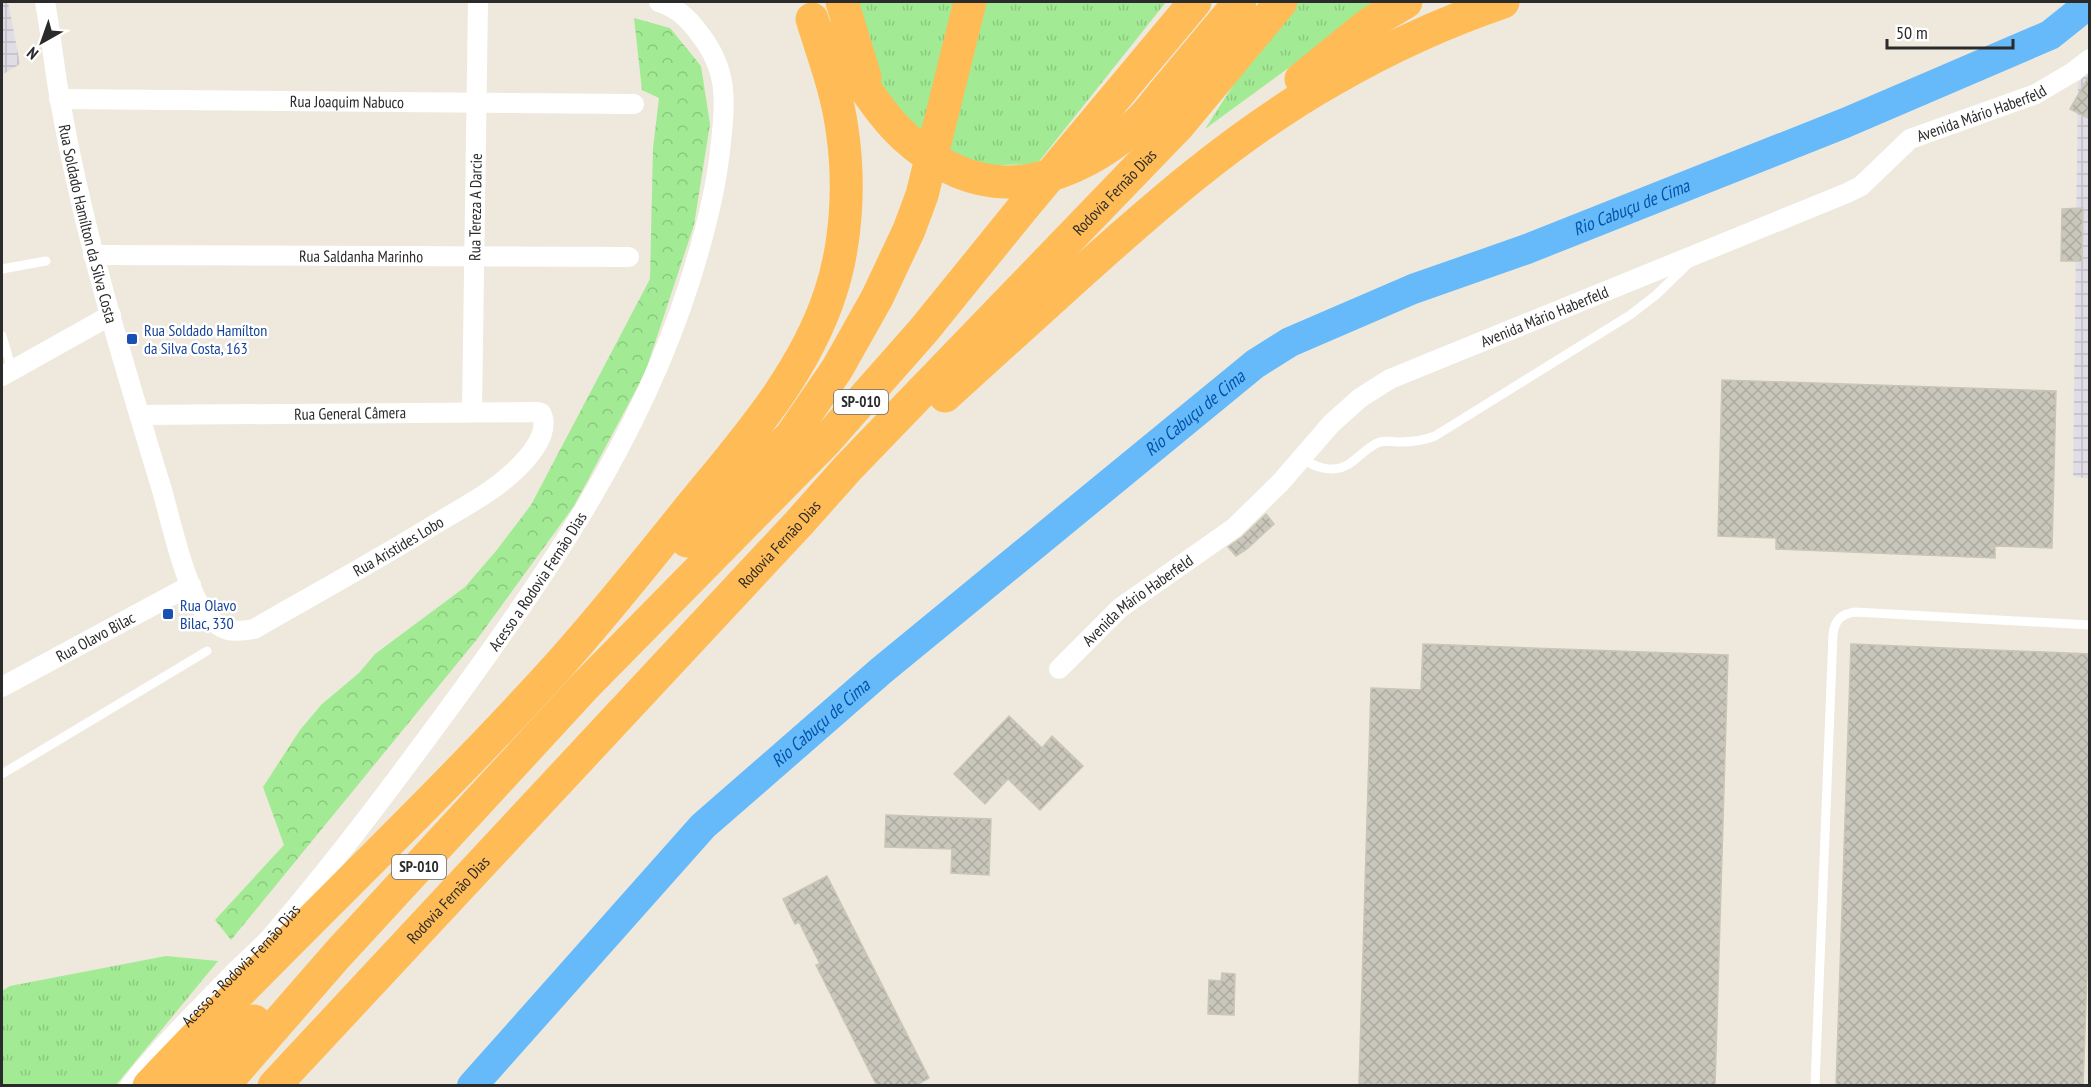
<svg xmlns="http://www.w3.org/2000/svg" width="2091" height="1087" viewBox="0 0 2091 1087" font-family="'PT Sans Narrow',sans-serif">
  <style>
    .industrial { fill: url(#industrial-grid) }
    .grass { fill: url(#grass-tufts) }
    .forest { fill: url(#forest-crowns) }
    .lines { fill: none; stroke-linecap: round; stroke-linejoin: round }
    .river { stroke: #66bafa; stroke-width: 30 }
    .building { fill: url(#building-cross-hatch); stroke: #cac6b5; stroke-width: 1.5 }
    .service { stroke: #fff; stroke-width: 9 }
    .minor { stroke: #fff; stroke-width: 20 }
    .motorway { stroke: #ffbb56; stroke-width: 33 }
    .transit-dot { fill: #1a4fb4; stroke: #fff; stroke-width: 2 }
    .labels { text-anchor: middle; stroke-width: 5; stroke-linejoin: round; paint-order: stroke }
    .shield { fill: #fff; stroke: #6b6b6b; stroke-width: 1.5 }
    .shield-label { font-size: 15px; font-weight: bold; fill: #2b2b2b }
    .street-label { font-size: 16px; fill: #2b2b2b; stroke: #fff }
    .transit-label { font-size: 16px; fill: #164399; stroke: #fff; text-anchor: start }
    .water-label { font-size: 18px; font-style: italic; fill: #0154a9; stroke: #fff }
  </style>
  <defs>
    <pattern id="industrial-grid" width="8" height="8" patternUnits="userSpaceOnUse" patternTransform="scale(1.5)"><rect width="8" height="8" fill="#e1dde6"/><path d="M0 4h8M4 0v8" fill="none" stroke="#c1bec5"/></pattern>
    <pattern id="grass-tufts" width="24" height="20" patternUnits="userSpaceOnUse" patternTransform="scale(1.5)"><rect width="24" height="20" fill="#a3ea94"/><path d="M3 7l-1-3M5 7V3M7 7l1-3M15 17l-1-3M17 17v-4M19 17l1-3" fill="none" stroke="#8cc980"/></pattern>
    <pattern id="forest-crowns" width="20" height="18" patternUnits="userSpaceOnUse" patternTransform="scale(1.5)"><rect width="20" height="18" fill="#a3ea94"/><path d="M2 6a3 3 0 1 1 6 0M12 15a3 3 0 1 1 6 0" fill="none" stroke="#8cc980"/></pattern>
    <pattern id="building-cross-hatch" width="8" height="8" patternUnits="userSpaceOnUse" patternTransform="scale(1.5)"><rect width="8" height="8" fill="#c9c7bb"/><path d="M0 0l8 8M0 8l8-8" fill="none" stroke="#adaba1"/></pattern>
  </defs>
  <rect width="100%" height="100%" fill="#eee9dc"/>
  <g class="industrial">
    <polygon points="2,2 8,2 20,64 2,75"/>
    <polygon points="2089,71 2089,479 2073,476 2078,83"/>
  </g>
  <g class="grass">
    <polygon points="854,2 1166,2 1037,164 975,166 909,125 878,82"/>
    <polygon points="1293,2 1379,2 1205,129 1239,76"/>
    <polygon points="166,956 218,961 116,1085 2,1085 2,991 10,986"/>
  </g>
  <polygon class="forest" points="634,18 670,28 701,66 710,124 694,225 645,373 574,506 478,638 231,940 215,920 284,845 263,787 300,730 322,704 359,673 375,654 465,587 496,551 531,505 650,279 653,148 659,98 642,90"/>
  <g class="lines">
    <path class="river" id="s1" d="M472,1086L703,826L882,670L1255,364L1290,342L1413,289L1527,249L1845,123L2050,35L2090,3"/>
  </g>
  <g class="building">
    <polygon points="2090,74 2090,119 2070,109"/>
    <polygon points="2083,208 2082,261 2061,261 2062,209"/>
    <polygon points="1722,380 2056,391 2052,548 1995,546 1995,558 1776,549 1776,538 1718,536"/>
    <polygon points="1266,514 1274,524 1247,549 1236,556 1228,547 1242,537"/>
    <polygon points="1423,644 1728,655 1715,1086 1359,1084 1371,688 1421,690"/>
    <polygon points="1851,644 2090,654 2090,891 2083,1086 1836,1086"/>
    <polygon points="1009,716 1042,748 1052,736 1083,766 1040,810 1008,779 985,804 954,774"/>
    <polygon points="886,815 991,819 989,875 951,873 952,849 885,847"/>
    <polygon points="827,876 929,1078 915,1086 877,1086 816,965 820,964 799,922 795,924 783,899"/>
    <polygon points="1222,973 1235,974 1234,1015 1208,1014 1209,980 1221,981"/>
  </g>
  <g class="lines">
    <g class="service">
      <polyline points="2,269 46,261"/>
      <polyline points="2,336 12,370"/>
      <path d="M1302,457C1314,469 1335,473 1349,464C1360,457 1368,446 1380,442C1386,440 1392,442 1398,442C1411,442 1423,441 1435,436L1630,315L1656,295L1689,263"/>
      <polyline points="2,774 207,651"/>
      <path d="M1815,1086L1833,634C1835,620 1841,614 1855,612L2090,625"/>
    </g>
    <g class="minor">
      <path id="s2" d="M45,2C51,34 54,67 60,100C83,232 123,362 162,490C171,522 186,591 206,614C221,632 232,633 254,629C315,594 377,560 437,523C462,508 489,494 510,475C525,462 552,434 541,413L538,412L139,415"/>
      <path id="s3" d="M59,99L634,104"/>
      <path id="s4" d="M93,255L629,257"/>
      <polyline points="2,376 111,315"/>
      <path id="s5" d="M472,411L478,2"/>
      <path id="s6" d="M1059,669L1120,608L1234,528L1281,482L1331,424L1360,398L1390,379L1847,193L1861,186L1910,139L2036,94L2073,72L2090,59"/>
      <path id="s7" d="M2,687L191,585"/>
      <path id="s8" d="M130,1086C162,1045 200,1008 236,971C247,960 259,950 269,939C333,865 392,786 450,707C548,573 638,443 689,284C703,240 715,196 720,151C725,104 730,72 699,33C688,18 677,8 659,2"/>
    </g>
    <g class="motorway">
      <polyline points="842,2 865,77"/>
      <path d="M825,37C835,49 844,61 854,73C870,95 884,118 905,137C929,159 960,177 993,181C1045,188 1105,156 1141,120C1152,109 1162,94 1173,82C1195,55 1218,28 1240,2"/>
      <polyline points="1301,79 1369,24 1406,2"/>
      <path d="M945,396C988,357 1030,319 1073,280C1154,207 1238,133 1334,79C1388,48 1444,22 1503,2"/>
      <polyline points="687,541 791,436 837,369 877,298 909,230 922,195 970,2"/>
      <path d="M149,1086C283,943 428,810 559,665C602,617 643,566 683,516C738,448 802,379 830,294C847,243 850,182 842,129C837,91 823,55 812,19"/>
      <polyline points="189,1086 254,1021"/>
      <polyline points="223,1086 337,955 583,688 824,443 923,331 1026,204 1195,2"/>
      <path id="s9" d="M274,1086L799,523L848,468L1179,125L1281,2"/>
    </g>
  </g>
  <g class="transit-dot">
    <rect x="126" y="333" width="12" height="12" rx="3"/>
    <rect x="162" y="608" width="12" height="12" rx="3"/>
  </g>
  <g class="labels">
    <g class="shield">
      <rect x="834" y="390" width="54" height="24" rx="4.5"/>
      <rect x="392" y="855" width="54" height="24" rx="4.5"/>
    </g>
    <g class="shield-label">
      <text x="861" y="407">SP-010</text>
      <text x="419" y="872">SP-010</text>
    </g>
    <g class="street-label">
      <text dy="6" stroke="none"><textPath href="#s3" startOffset="288">Rua Joaquim Nabuco</textPath></text>
      <text dy="6" stroke="none"><textPath href="#s6" startOffset="1095">Avenida Mário Haberfeld</textPath></text>
      <text dy="6" stroke="none"><textPath href="#s9" startOffset="1227">Rodovia Fernão Dias</textPath></text>
      <text dy="6" stroke="none"><textPath href="#s5" startOffset="204">Rua Tereza A Darcie</textPath></text>
      <text dy="6" stroke="none"><textPath href="#s2" startOffset="226">Rua Soldado Hamílton da Silva Costa</textPath></text>
      <text dy="6" stroke="none"><textPath href="#s4" startOffset="268">Rua Saldanha Marinho</textPath></text>
      <text dy="6" stroke="none"><textPath href="#s6" startOffset="609">Avenida Mário Haberfeld</textPath></text>
      <text transform="translate(350 413) rotate(-1)" y="6">Rua General Câmera</text>
      <text dy="6" stroke="none"><textPath href="#s9" startOffset="741">Rodovia Fernão Dias</textPath></text>
      <text dy="6" stroke="none"><textPath href="#s2" startOffset="855">Rua Aristides Lobo</textPath></text>
      <text dy="6" stroke="none"><textPath href="#s8" startOffset="650">Acesso a Rodovia Fernão Dias</textPath></text>
      <text dy="6" stroke="none"><textPath href="#s6" startOffset="105">Avenida Mário Haberfeld</textPath></text>
      <text dy="6" stroke="none"><textPath href="#s7" startOffset="106">Rua Olavo Bilac</textPath></text>
      <text dy="6" stroke="none"><textPath href="#s9" startOffset="255">Rodovia Fernão Dias</textPath></text>
      <text dy="6" stroke="none"><textPath href="#s8" startOffset="164">Acesso a Rodovia Fernão Dias</textPath></text>
    </g>
    <g class="transit-label">
      <text x="144" y="336">Rua Soldado Hamílton<tspan x="144" dy="18">da Silva Costa, 163</tspan></text>
      <text x="180" y="611">Rua Olavo<tspan x="180" dy="18">Bilac, 330</tspan></text>
    </g>
    <g class="water-label">
      <text dy="6" stroke="none"><textPath href="#s1" startOffset="1476">Rio Cabuçu de Cima</textPath></text>
      <text dy="6" stroke="none"><textPath href="#s1" startOffset="990">Rio Cabuçu de Cima</textPath></text>
      <text dy="6" stroke="none"><textPath href="#s1" startOffset="504">Rio Cabuçu de Cima</textPath></text>
    </g>
  </g>
  <rect width="2091" height="1087" fill="none" stroke="#2b2b2b" stroke-width="6"/>
  <g transform="translate(42 42) rotate(220)" stroke="#ffffff" stroke-width="4.5" paint-order="stroke">
  <path d="M0-4.5L10 22L0 15L-10 22Z" fill="#2b2b2b"/>
  <text y="-9" font-size="16" font-weight="bold" text-anchor="middle" fill="#2b2b2b">N</text>
  </g>
  <path d="M1887 39v9h126v-9" fill="none" stroke="#2b2b2b" stroke-width="3"/>
  <text x="1896" y="39" font-size="18" fill="#2b2b2b" stroke="#ffffff" stroke-width="4.5" paint-order="stroke">50 m</text>
</svg>
